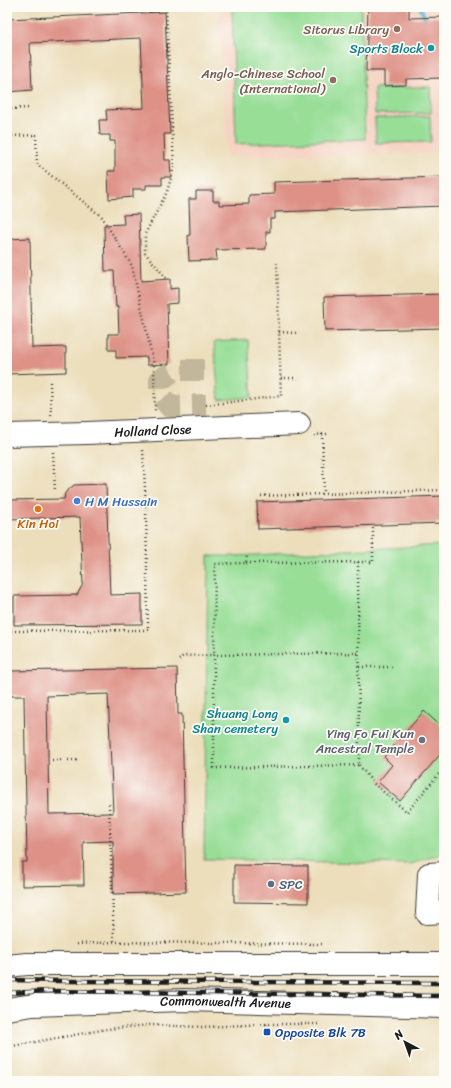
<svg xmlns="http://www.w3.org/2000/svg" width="451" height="1088" viewBox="0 0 451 1088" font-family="Sriracha,sans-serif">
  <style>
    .built { fill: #f5d3c2 }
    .green { fill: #98de97; stroke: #5a7d5a }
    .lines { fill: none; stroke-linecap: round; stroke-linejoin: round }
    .stream { stroke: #4ab1c9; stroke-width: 4.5 }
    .building { fill: #de9186; fill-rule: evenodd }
    .minor-tunnel { stroke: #c2b79b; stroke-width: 22; stroke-dasharray: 22 11; stroke-linecap: butt }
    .minor-casing { stroke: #3b3934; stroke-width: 24 }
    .major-casing { stroke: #3b3934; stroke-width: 24 }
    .path { stroke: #3b3934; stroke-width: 2.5; stroke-dasharray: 1 3; stroke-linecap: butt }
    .minor { stroke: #fff; stroke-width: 22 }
    .major { stroke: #fff; stroke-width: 22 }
    .rail-casing { stroke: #1c1c1c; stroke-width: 4.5 }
    .rail { stroke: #fdfcf7; stroke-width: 3; stroke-dasharray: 9; stroke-linecap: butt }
    .education-dot { fill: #8d6e63; stroke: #fdfcf7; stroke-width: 1.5 }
    .culture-dot { fill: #0f9aa8; stroke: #fdfcf7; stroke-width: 1.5 }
    .shop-dot { fill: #3f7fe0; stroke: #fdfcf7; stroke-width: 1.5 }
    .food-dot { fill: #e8710a; stroke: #fdfcf7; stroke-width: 1.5 }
    .worship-dot { fill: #6b7280; stroke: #fdfcf7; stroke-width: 1.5 }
    .service-dot { fill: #5c6f8a; stroke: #fdfcf7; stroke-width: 1.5 }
    .transit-dot { fill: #1a4fb4; stroke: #fdfcf7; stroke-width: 1.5 }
    .labels { text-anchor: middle; stroke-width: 3.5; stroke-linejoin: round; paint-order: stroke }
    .education-label { font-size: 13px; fill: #785e54; stroke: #fdfcf7; text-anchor: end }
    .culture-label { font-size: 13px; fill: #0d838f; stroke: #fdfcf7; text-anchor: end }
    .street-label { font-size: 13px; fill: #1c1c1c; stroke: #fdfcf7 }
    .shop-label { font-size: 13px; fill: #366cbe; stroke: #fdfcf7; text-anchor: start }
    .food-label { font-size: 13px; fill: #c56008; stroke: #fdfcf7 }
    .worship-label { font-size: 13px; fill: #5b616d; stroke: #fdfcf7; text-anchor: end }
    .service-label { font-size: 13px; fill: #4e5e75; stroke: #fdfcf7; text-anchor: start }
    .transit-label { font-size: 13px; fill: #164399; stroke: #fdfcf7; text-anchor: start }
  </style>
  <rect width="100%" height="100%" fill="#fdfcf7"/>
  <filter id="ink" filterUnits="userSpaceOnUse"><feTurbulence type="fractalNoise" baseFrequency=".025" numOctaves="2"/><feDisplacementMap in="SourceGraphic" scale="8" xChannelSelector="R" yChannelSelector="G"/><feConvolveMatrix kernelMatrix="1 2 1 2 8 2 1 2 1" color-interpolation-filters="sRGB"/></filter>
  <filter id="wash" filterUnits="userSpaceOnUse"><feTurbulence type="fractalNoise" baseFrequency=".012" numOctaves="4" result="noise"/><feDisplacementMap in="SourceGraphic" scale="16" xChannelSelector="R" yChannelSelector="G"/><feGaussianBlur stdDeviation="0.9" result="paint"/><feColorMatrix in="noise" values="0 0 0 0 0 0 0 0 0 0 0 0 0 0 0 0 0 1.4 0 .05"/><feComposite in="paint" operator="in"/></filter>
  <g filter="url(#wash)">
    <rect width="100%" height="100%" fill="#ecdebb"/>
    <polygon class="built" points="218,7 444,7 444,153 227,157"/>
    <g class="green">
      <polygon points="232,7 361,7 365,139 236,144"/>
      <polygon points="430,87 431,113 375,114 374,88"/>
      <polygon points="430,116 431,142 376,143 375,118"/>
      <polygon points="248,340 252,397 219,400 214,342"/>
      <polygon points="444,545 444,853 410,864 204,859 208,556 235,556"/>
    </g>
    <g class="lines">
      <polyline class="stream" points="420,7 427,22"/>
    </g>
    <g id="blocks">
      <g class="building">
        <polygon points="368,7 409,7 409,18 444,17 444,78 406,79 406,85 384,86 384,71 366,71"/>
        <polygon points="165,12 170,134 164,134 165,160 170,160 171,177 162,177 162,185 146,185 146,189 133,189 133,197 109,199 108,171 115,171 115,141 110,141 110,135 100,135 99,120 107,120 106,110 144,108 141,38 30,43 32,90 8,92 7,19"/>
        <polygon points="444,177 444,206 275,212 275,219 270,219 270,232 266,232 266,249 216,250 217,260 189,261 188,235 190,235 189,199 196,199 196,191 213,191 213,201 219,201 219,205 249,204 249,195 274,194 274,182"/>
        <polygon points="139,214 141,281 170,279 170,289 178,288 178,303 167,304 169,364 147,365 147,357 116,358 116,350 108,350 108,334 119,334 118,307 116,307 114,271 105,271 104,225 124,224 123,215"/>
        <polygon points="30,238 32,348 66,347 66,372 7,374 7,239"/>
        <polygon points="444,294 444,328 325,331 324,297"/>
        <polygon points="106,484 110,595 142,594 142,624 14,625 14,596 77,595 83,584 80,517 7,519 7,500 64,499 65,493 74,485"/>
        <polygon points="444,496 444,523 258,529 257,502"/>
        <path d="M177,668L178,714H182L186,892L113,894V841L83,842L84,885L22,886V862H27L24,696H8L7,671ZM108,694L113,813L49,814L47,696Z"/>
        <polygon points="424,711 444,729 444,750 400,801 378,782 392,765 384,757"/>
        <polygon points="234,865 308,866 308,903 234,902"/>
      </g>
    </g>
  </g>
  <g filter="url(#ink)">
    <use href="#blocks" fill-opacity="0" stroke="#3b3934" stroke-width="1"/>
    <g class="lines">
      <polyline class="minor-tunnel" points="204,370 175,370 160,380 160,394 169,406 206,405"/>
      <g class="minor-casing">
        <g id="minor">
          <path id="s1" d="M7,435L87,433L299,424"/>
          <polyline points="444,873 429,874 427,913 444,912"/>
        </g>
      </g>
      <g class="major-casing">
        <g id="major">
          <polyline points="7,966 27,964 444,964"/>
          <path id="s2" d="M7,1009L33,1005L184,1000L444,1007"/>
        </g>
      </g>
      <g class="path">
        <polyline points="7,109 30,108"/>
        <polyline points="7,124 9,167 7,168"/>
        <polyline points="8,136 36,135 37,164 102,217 132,266 154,365 155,412"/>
        <polyline points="166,278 145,253 145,234 167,192 174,167 166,7"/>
        <polyline points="279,332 298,333"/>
        <polyline points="281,378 300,378"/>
        <polyline points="50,382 51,415"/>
        <polyline points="206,405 281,396 277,263"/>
        <polyline points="322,434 324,494"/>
        <polyline points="314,435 327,434"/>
        <polyline points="53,452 55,491"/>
        <polyline points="261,496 444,490"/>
        <polyline points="358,562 359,765 214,768 214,655 359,653"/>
        <polyline points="246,563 373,562 373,526"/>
        <polyline points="7,631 148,630 146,508 143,449"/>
        <polyline points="179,660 183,656 214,655 215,564 246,563 247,555"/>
        <polyline points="359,667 395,667"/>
        <polyline points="52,760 77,760"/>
        <polyline points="359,765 373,783 407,812 444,768"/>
        <polyline points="109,804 114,942"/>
        <polyline points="77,944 114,942 324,944"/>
        <polyline points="266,1024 267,1032"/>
        <polyline points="7,1047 107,1029 150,1025 203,1027 266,1024 318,1024"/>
      </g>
      <use href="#minor" class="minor"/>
      <use href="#major" class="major"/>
      <g class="rail-casing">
        <g id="rail">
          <polyline points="7,980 62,981 444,983"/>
          <polyline points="7,993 50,991 444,996"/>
        </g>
      </g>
      <use href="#rail" class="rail"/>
    </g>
  </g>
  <g class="education-dot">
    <circle cx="397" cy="29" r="4"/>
    <circle cx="333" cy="80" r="4"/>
  </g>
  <g class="culture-dot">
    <circle cx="431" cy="48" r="4"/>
    <circle cx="286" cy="720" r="4"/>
  </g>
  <circle class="shop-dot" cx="77" cy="501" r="4"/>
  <circle class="food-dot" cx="38" cy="509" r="4"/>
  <circle class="worship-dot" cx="422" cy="740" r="4"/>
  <circle class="service-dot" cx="271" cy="884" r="4"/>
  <rect class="transit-dot" x="263" y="1028" width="8" height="8" rx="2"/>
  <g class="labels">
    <g class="education-label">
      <text x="389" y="34">Sitorus Library</text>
      <text x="325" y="78">Anglo-Chinese School<tspan x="325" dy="15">(International)</tspan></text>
    </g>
    <g class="culture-label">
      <text x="423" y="53">Sports Block</text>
      <text x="278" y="718">Shuang Long<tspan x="278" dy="15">Shan cemetery</tspan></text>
    </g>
    <g class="street-label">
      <text dy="5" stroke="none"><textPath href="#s1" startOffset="146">Holland Close</textPath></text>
      <text dy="5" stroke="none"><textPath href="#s2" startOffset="219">Commonwealth Avenue</textPath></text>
    </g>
    <g class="shop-label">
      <text x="85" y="506">H M Hussain</text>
    </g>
    <g class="food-label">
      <text x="38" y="528">Kin Hoi</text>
    </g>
    <g class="worship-label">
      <text x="414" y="738">Ying Fo Fui Kun<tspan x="414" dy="15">Ancestral Temple</tspan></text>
    </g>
    <g class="service-label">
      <text x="279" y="889">SPC</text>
    </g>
    <g class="transit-label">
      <text x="275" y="1037">Opposite Blk 7B</text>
    </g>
  </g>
  <rect width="451" height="1088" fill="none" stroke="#fdfcf7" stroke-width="24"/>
  <g transform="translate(405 1042) rotate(319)" stroke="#fdfcf7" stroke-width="3" paint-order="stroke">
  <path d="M0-3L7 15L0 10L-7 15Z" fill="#1c1c1c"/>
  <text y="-6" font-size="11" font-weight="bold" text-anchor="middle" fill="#1c1c1c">N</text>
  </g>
</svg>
